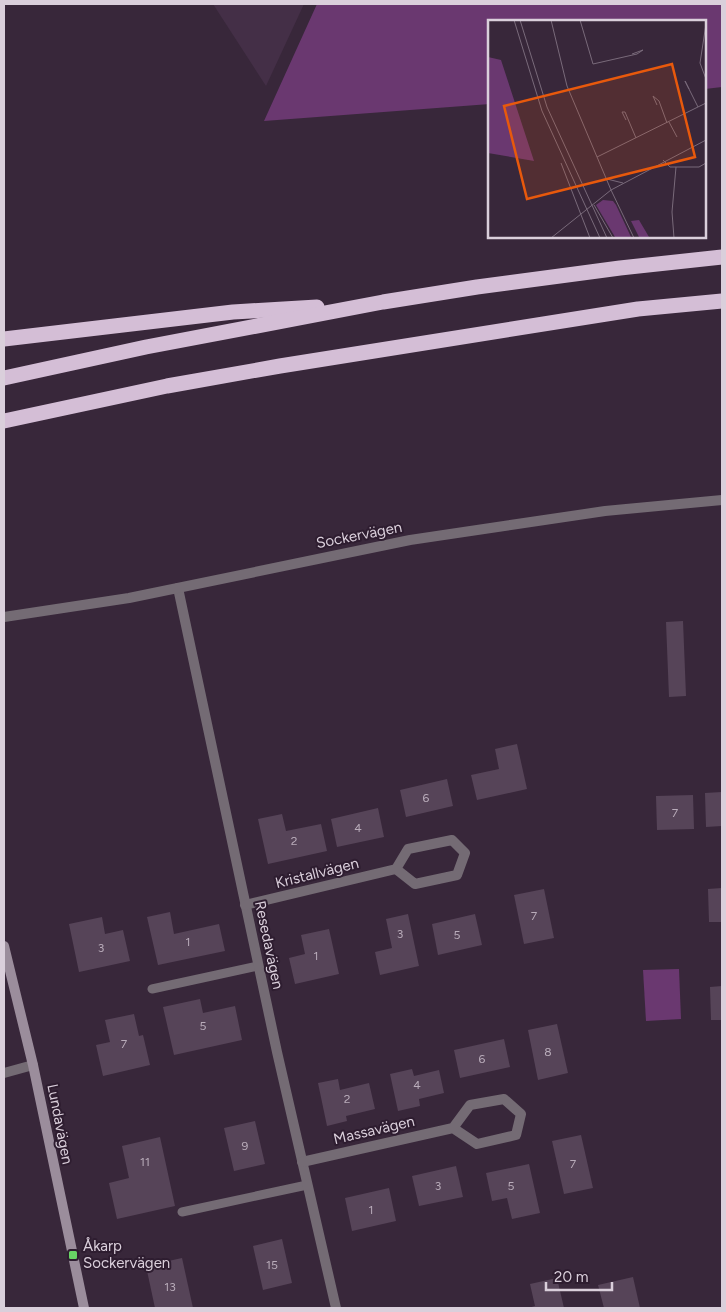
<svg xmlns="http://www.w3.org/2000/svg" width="726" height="1312" viewBox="0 0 726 1312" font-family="Figtree,sans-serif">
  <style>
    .built { fill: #442f47 }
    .green { fill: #6a3870 }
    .building { fill: #564458 }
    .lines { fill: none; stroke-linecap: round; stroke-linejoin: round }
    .service { stroke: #746b74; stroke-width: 9 }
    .minor { stroke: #746b74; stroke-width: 10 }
    .secondary { stroke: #9b8d9c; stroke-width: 10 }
    .motorway { stroke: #d4bed6; stroke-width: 15 }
    .poi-dot { fill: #68d465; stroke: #2e1d30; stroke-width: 2 }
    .labels { text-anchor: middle; stroke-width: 4; stroke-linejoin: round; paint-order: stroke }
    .number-label { font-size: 12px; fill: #b9acba }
    .street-label { font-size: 15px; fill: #dacfdb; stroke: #2e1d30 }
    .poi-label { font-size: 15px; fill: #dacfdb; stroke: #2e1d30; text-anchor: start }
    .inset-road { fill: none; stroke: #796a7a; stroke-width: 1 }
    .view { fill: #e8590c; fill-opacity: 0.15; stroke: #e8590c; stroke-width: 2.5 }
    .inset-edge { fill: none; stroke: #dacfdb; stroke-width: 2.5 }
  </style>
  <rect width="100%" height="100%" fill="#38273a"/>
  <polygon class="built" points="213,4 304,4 266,86"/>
  <g class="green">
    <polygon points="317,4 722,4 722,87 705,89 705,21 490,21 490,104 264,121"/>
    <polygon points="679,969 681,1019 646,1021 643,970"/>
  </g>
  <g class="building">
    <polygon points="683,621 686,696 669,697 666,622"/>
    <polygon points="517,744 527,789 477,800 471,775 499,769 495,749"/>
    <polygon points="447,779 453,806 406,817 400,790"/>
    <polygon points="722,792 722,826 706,827 705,793"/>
    <polygon points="693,795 694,829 657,830 656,796"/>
    <polygon points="378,808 384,837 337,847 331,819"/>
    <polygon points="282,814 286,831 321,824 327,851 268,864 258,819"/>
    <polygon points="722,888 722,922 709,922 708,889"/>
    <polygon points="544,889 554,938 524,944 514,895"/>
    <polygon points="170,912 174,934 219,924 225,951 158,965 147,917"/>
    <polygon points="408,914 419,966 380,975 375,952 392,948 386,919"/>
    <polygon points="475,914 482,945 438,955 432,924"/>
    <polygon points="102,917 105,934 123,930 130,961 79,972 69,924"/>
    <polygon points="329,929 339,974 295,984 289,958 305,954 301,935"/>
    <polygon points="722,986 722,1020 711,1020 710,987"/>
    <polygon points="200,999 203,1013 235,1006 242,1040 174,1055 163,1007"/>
    <polygon points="134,1014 139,1036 143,1035 150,1065 103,1076 96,1045 110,1042 105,1020"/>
    <polygon points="557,1024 568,1073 538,1080 528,1030"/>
    <polygon points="504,1039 510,1067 460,1078 454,1050"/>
    <polygon points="412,1069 414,1076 439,1070 444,1093 419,1099 420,1106 398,1111 390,1074"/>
    <polygon points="338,1079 340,1090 369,1083 375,1109 346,1116 347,1121 327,1126 318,1083"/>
    <polygon points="255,1121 265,1164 234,1171 224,1128"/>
    <polygon points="581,1135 593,1188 564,1194 552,1141"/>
    <polygon points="160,1137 175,1206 117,1219 109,1183 129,1178 122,1146"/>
    <polygon points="529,1164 540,1213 512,1219 507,1198 492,1201 486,1173"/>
    <polygon points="456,1166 463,1197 419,1206 412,1176"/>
    <polygon points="389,1188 396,1221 352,1231 345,1198"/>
    <polygon points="282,1239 292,1283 263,1290 253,1246"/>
    <polygon points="182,1258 193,1308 155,1308 146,1266"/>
    <polygon points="633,1277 640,1308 604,1308 598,1285"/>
    <polygon points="557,1278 564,1308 528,1308 535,1306 530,1284"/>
  </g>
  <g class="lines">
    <g class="service">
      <polyline points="152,989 258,966"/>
      <polyline points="182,1212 307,1185"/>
    </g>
    <g class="minor">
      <polyline points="178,588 277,1052 336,1308"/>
      <polyline points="4,617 129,598 410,540 605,511 722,500"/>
      <polyline points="245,905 396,869 415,884 457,875 465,853 452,840 408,849 396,869"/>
      <polyline points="4,1073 33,1065"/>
      <polyline points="302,1162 453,1128 477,1144 516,1135 521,1114 504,1099 470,1105 453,1128"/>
    </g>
    <polyline class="secondary" points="4,946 33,1065 84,1308"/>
    <g class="motorway">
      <polyline points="4,339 233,312 317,307"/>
      <polyline points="4,378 146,347 383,302 477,287 620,268 722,257"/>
      <polyline points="4,421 167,386 280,366 638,309 722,301"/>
    </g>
  </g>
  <rect class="poi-dot" x="68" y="1250" width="10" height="10" rx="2.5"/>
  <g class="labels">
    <g class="number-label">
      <text x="426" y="802">6</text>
      <text x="675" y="817">7</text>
      <text x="358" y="832">4</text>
      <text x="294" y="845">2</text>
      <text x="534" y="920">7</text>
      <text x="400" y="938">3</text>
      <text x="457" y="939">5</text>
      <text x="188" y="946">1</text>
      <text x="101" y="952">3</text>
      <text x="316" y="960">1</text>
      <text x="203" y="1030">5</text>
      <text x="124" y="1048">7</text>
      <text x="548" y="1056">8</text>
      <text x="482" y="1063">6</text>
      <text x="417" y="1089">4</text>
      <text x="347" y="1103">2</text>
      <text x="245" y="1150">9</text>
      <text x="145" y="1166">11</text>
      <text x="573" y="1168">7</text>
      <text x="438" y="1190">3</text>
      <text x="511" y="1190">5</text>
      <text x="371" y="1214">1</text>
      <text x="272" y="1269">15</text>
      <text x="170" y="1291">13</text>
    </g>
    <g class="street-label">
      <text transform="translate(359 535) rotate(-11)" y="5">Sockervägen</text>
      <text transform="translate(317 873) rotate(-14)" y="5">Kristallvägen</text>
      <text transform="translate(269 945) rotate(78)" y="5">Resedavägen</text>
      <text transform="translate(60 1124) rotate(79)" y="5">Lundavägen</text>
      <text transform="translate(374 1130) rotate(-13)" y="5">Massavägen</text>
    </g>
    <g class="poi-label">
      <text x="83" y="1251">Åkarp<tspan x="83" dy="17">Sockervägen</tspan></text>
    </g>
  </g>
  <g transform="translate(488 20)">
    <rect width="218" height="218" fill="#38273a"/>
    <path d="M0,37L13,40L46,141L0,133ZM115,180L125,181L128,185L143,217H127L108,185ZM151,200L161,217H151L143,201Z" fill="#6a3870"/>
    <path class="inset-road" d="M26,0L54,91L112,218M32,0L59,87L119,218M63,0L79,66L123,170M92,0L105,44L149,34L155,30L144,34M218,4L212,43L218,59M201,69L197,61L210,87M169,85L165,76L171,81L179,103M138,100L134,92H137L148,118M181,102L189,117M109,137L218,83M175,140L182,147H211L218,143M73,143L102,218M119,159L135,163M123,170L146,218M106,185L125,218M63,218L123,170L218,120M186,218L184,192L188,147"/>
    <path class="view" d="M184,44L207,137L39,179L16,86Z"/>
    <rect width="218" height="218" class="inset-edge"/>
  </g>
  <rect width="726" height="1312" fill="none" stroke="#dacfdb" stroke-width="10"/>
  <path d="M546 1282v8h66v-8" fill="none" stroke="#dacfdb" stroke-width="2.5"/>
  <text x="554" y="1282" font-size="15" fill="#dacfdb" stroke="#2e1d30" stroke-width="4" paint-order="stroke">20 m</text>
</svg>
